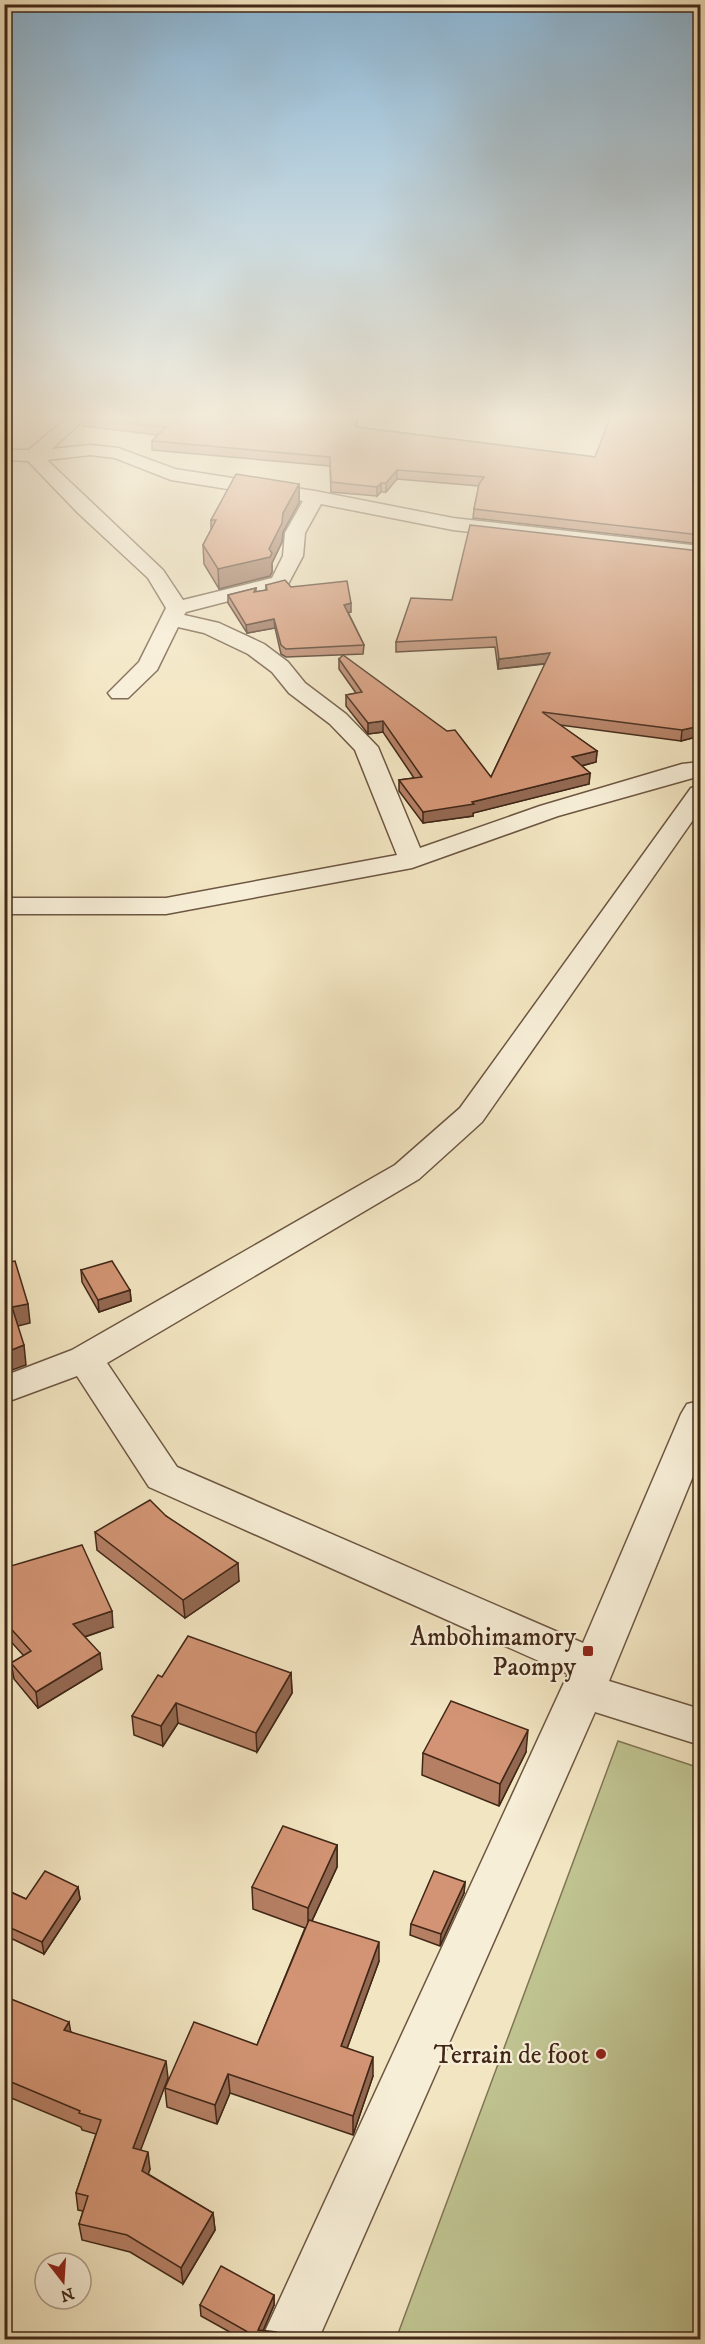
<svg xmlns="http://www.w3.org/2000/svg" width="705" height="2344" viewBox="0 0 705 2344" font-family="'IM FELL DW Pica',serif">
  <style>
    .green { fill: #bfc390; stroke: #807554; stroke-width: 1.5 }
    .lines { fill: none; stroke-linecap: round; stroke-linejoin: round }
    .minor-casing { stroke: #6d5642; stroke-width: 3 }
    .minor { fill: #f7eed7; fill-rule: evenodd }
    .wall { fill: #b57f64; stroke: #412717; stroke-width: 1.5 }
    .shaded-wall { fill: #936851; stroke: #412717; stroke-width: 1.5 }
    .building { fill: #d29474; stroke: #412717; stroke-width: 1.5 }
    .poi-dot { fill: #8f2418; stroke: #f7eed7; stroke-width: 2 }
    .labels { text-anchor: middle; stroke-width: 4.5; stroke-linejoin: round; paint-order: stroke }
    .near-poi-label { font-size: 26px; fill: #412717; stroke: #f7eed7; text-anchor: end }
  </style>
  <rect width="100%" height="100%" fill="#f2e5c1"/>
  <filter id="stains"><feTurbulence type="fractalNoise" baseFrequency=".00333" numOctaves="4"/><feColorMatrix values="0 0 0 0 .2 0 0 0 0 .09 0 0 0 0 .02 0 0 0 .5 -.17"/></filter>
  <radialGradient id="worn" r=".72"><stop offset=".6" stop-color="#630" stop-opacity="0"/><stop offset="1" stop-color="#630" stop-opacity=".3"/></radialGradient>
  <polygon class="green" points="618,1741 700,1768 700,2339 396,2339"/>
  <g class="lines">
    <g class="minor-casing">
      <g id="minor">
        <path d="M70,415H89L52,449L90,445L118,448L175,469L315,491L453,518L700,546V558L453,530L321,504L305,533L303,556L287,586L186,612L184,615L219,623L264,644L288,662L305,683L346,714L378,747L420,848L540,806L682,764L700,762V776L558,816L412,868L166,914H4V898H166L397,855L355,750L330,724L289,693L272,672L248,654L204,633L178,627L157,670L128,698H112L108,693L139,662L166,608L148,578L78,513L28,461L4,460V450H29ZM90,455L115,458L171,480L303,501L285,533L283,556L272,578L183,600L163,570L47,460Z"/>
        <polygon points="700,785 700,810 482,1122 419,1179 107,1363 177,1467 583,1643 681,1414 687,1404 700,1401 700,1459 609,1681 700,1709 700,1745 595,1712 318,2340 261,2340 568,1674 149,1487 77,1376 4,1403 4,1376 72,1350 395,1165 460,1108 691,788"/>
      </g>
    </g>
    <use href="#minor" class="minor"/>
  </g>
  <g class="wall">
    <polygon points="86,415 358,415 357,427 595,457 700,415 700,544 473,518 474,509 479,486 397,479 386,492 381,492 377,496 331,492 330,466 152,450 152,441 158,435 83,426 82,418"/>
    <polygon points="299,484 299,503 283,532 282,542 272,563 272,572 270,576 219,589 204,564 203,545 211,530 211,520"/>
    <polygon points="266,585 291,587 351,612 348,612 364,645 363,654 286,657 281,654 275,628 247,633 228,603 228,595 256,588 256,592 266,590"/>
    <polygon points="452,600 700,736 681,741 560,725 597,751 596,762 582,766 590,773 589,784 473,813 473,816 423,823 399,791 399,780 414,778 383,732 368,734 346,706 346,695 356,693 339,669 339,659 491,777 545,664 498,669 495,647 396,652 396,642"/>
    <polygon points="81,1270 130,1290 131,1301 99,1312 82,1282"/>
    <polygon points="166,1516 239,1581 185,1618 97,1550 95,1532"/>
    <polygon points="700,1533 700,1548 697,1547 699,1535"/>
    <polygon points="4,1568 113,1627 85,1637 102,1669 38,1708 14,1679 11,1663 24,1656 4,1634"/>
    <polygon points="291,1673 292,1693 257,1752 178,1723 163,1746 134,1735 132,1716 162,1677"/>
    <polygon points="526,1752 499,1806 422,1775 423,1753"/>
    <polygon points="337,1845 337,1867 312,1921 379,1961 347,2048 373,2076 353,2135 230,2093 217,2124 167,2107 165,2088 257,2045 305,1928 253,1909 252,1887"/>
    <polygon points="465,1882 464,1893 440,1946 410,1935 411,1924"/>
    <polygon points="78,1887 80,1899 44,1954 4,1935 4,1889 26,1899"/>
    <polygon points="4,1999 71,2032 168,2078 140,2150 150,2169 148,2174 213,2213 215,2230 183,2284 130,2252 82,2240 79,2224 83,2211 78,2210 76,2193 96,2134 82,2130 81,2127 4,2095"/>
    <polygon points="274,2295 274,2305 263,2330 276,2340 244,2340 201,2316 200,2305"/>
  </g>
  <g class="shaded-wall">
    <polygon points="397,470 397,479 386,492 386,483"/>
    <polygon points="381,483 381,492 377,496 377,487"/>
    <polygon points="299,484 299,503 283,532 282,542 272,563 272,572 270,576 219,589 218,569 269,549 283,513"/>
    <polygon points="351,603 351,612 344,613 344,605"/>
    <polygon points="274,619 275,628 247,633 246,625"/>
    <polygon points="550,653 549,663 498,669 499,659"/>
    <polygon points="383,721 383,732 368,734 368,723"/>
    <polygon points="700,726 700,736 681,741 682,730"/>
    <polygon points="597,751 596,762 572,768 572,757"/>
    <polygon points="590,773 589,784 473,813 473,816 423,823 423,812 472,802"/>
    <polygon points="4,1093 6,1093 8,1107 4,1108"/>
    <polygon points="130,1290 131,1301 99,1312 98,1300"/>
    <polygon points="28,1304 30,1323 14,1327 12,1307"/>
    <polygon points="24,1345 26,1365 4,1373 4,1353"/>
    <polygon points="238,1563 239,1581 185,1618 183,1600"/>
    <polygon points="112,1611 113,1627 75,1640 73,1624"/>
    <polygon points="100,1653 102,1669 38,1708 36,1692"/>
    <polygon points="291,1673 292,1693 257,1752 256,1733"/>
    <polygon points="176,1703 178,1723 163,1746 161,1726"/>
    <polygon points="528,1730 526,1752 499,1806 500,1784"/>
    <polygon points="337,1845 337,1867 308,1929 308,1908"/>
    <polygon points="465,1882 464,1893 440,1946 441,1934"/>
    <polygon points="78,1887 80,1899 44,1954 42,1942"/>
    <polygon points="379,1942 379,1961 341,2065 341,2046"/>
    <polygon points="69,2022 72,2039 64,2030"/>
    <polygon points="373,2057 373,2076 353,2135 353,2116"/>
    <polygon points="166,2061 168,2078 135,2165 133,2148"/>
    <polygon points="228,2074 230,2093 217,2124 215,2105"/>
    <polygon points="148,2152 150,2169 144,2187 142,2171"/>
    <polygon points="213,2213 215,2230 183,2284 181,2268"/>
    <polygon points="4,2248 7,2257 4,2265"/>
    <polygon points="274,2295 274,2305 260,2338 258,2330"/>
    <polygon points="276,2332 276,2340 272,2340"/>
  </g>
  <g class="building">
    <polygon points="86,415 357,415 356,427 595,457 611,415 700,415 700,535 474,509 479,484 484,477 397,470 386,483 381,483 377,487 331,482 330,457 152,441 166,427 82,418"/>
    <polygon points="236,474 299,484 283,513 282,523 269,549 272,553 270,557 218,569 203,545 216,520 211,520"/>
    <polygon points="470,525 700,551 700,726 682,730 542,712 597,751 572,757 590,773 472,802 474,804 423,812 399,780 422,777 383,721 368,723 346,695 362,692 339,659 343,655 447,731 455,730 491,777 550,653 499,659 496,637 396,642 411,598 452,600"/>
    <polygon points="285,580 291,587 347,581 351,603 344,605 364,645 286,649 281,645 274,619 246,625 228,595 256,588 254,592 267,590 266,585"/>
    <polygon points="15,1261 28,1304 12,1307 24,1345 4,1353 4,1263"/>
    <polygon points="112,1261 130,1290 98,1300 81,1270"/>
    <polygon points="150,1500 166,1516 238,1563 183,1600 95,1532"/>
    <polygon points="82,1545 112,1611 73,1624 100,1653 36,1692 11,1663 31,1651 4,1621 4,1568"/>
    <polygon points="188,1636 291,1673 256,1733 176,1703 161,1726 132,1716 158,1675 162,1677"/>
    <polygon points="451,1701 528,1730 500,1784 423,1753"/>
    <polygon points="283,1826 337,1845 308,1908 252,1887"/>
    <polygon points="45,1871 78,1887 42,1942 4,1925 4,1889 26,1899"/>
    <polygon points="434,1871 465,1882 441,1934 411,1924"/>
    <polygon points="309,1920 379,1942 341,2046 373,2057 353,2116 228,2074 215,2105 165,2088 194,2022 257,2045"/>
    <polygon points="6,1997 69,2022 64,2030 166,2061 133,2148 148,2152 142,2171 213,2213 181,2268 127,2235 79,2224 88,2196 76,2193 101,2120 79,2113 80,2111 4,2079 4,1999"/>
    <polygon points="221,2266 274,2295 258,2330 276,2332 272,2340 262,2340 200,2305"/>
  </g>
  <linearGradient id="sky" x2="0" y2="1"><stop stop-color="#8bb7d7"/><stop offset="0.56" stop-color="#f9f3e3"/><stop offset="1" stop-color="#f9f3e3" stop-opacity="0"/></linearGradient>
  <rect width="705" height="743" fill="url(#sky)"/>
  <g class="poi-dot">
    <rect x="582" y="1645" width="12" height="12" rx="3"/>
    <circle cx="601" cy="2054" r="6"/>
  </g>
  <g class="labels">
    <g class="near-poi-label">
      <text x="576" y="1645">Ambohimamory<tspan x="576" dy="30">Paompy</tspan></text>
      <text x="589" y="2063">Terrain de foot</text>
    </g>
  </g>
  <rect width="705" height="2344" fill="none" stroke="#f2e5c1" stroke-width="24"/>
  <rect x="6" y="6" width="693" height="2332" fill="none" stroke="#412717" stroke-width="3"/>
  <rect x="12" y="12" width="681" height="2320" fill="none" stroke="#412717" stroke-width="1.5"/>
  <g transform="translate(63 2281) rotate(163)"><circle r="28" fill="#f7eed7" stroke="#ae9e8a" stroke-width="1.5"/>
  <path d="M0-4.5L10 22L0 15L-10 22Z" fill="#8f2418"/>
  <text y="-9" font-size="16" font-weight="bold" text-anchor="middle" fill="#412717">N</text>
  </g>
  <rect width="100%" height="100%" filter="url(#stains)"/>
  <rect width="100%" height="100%" fill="url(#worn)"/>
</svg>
